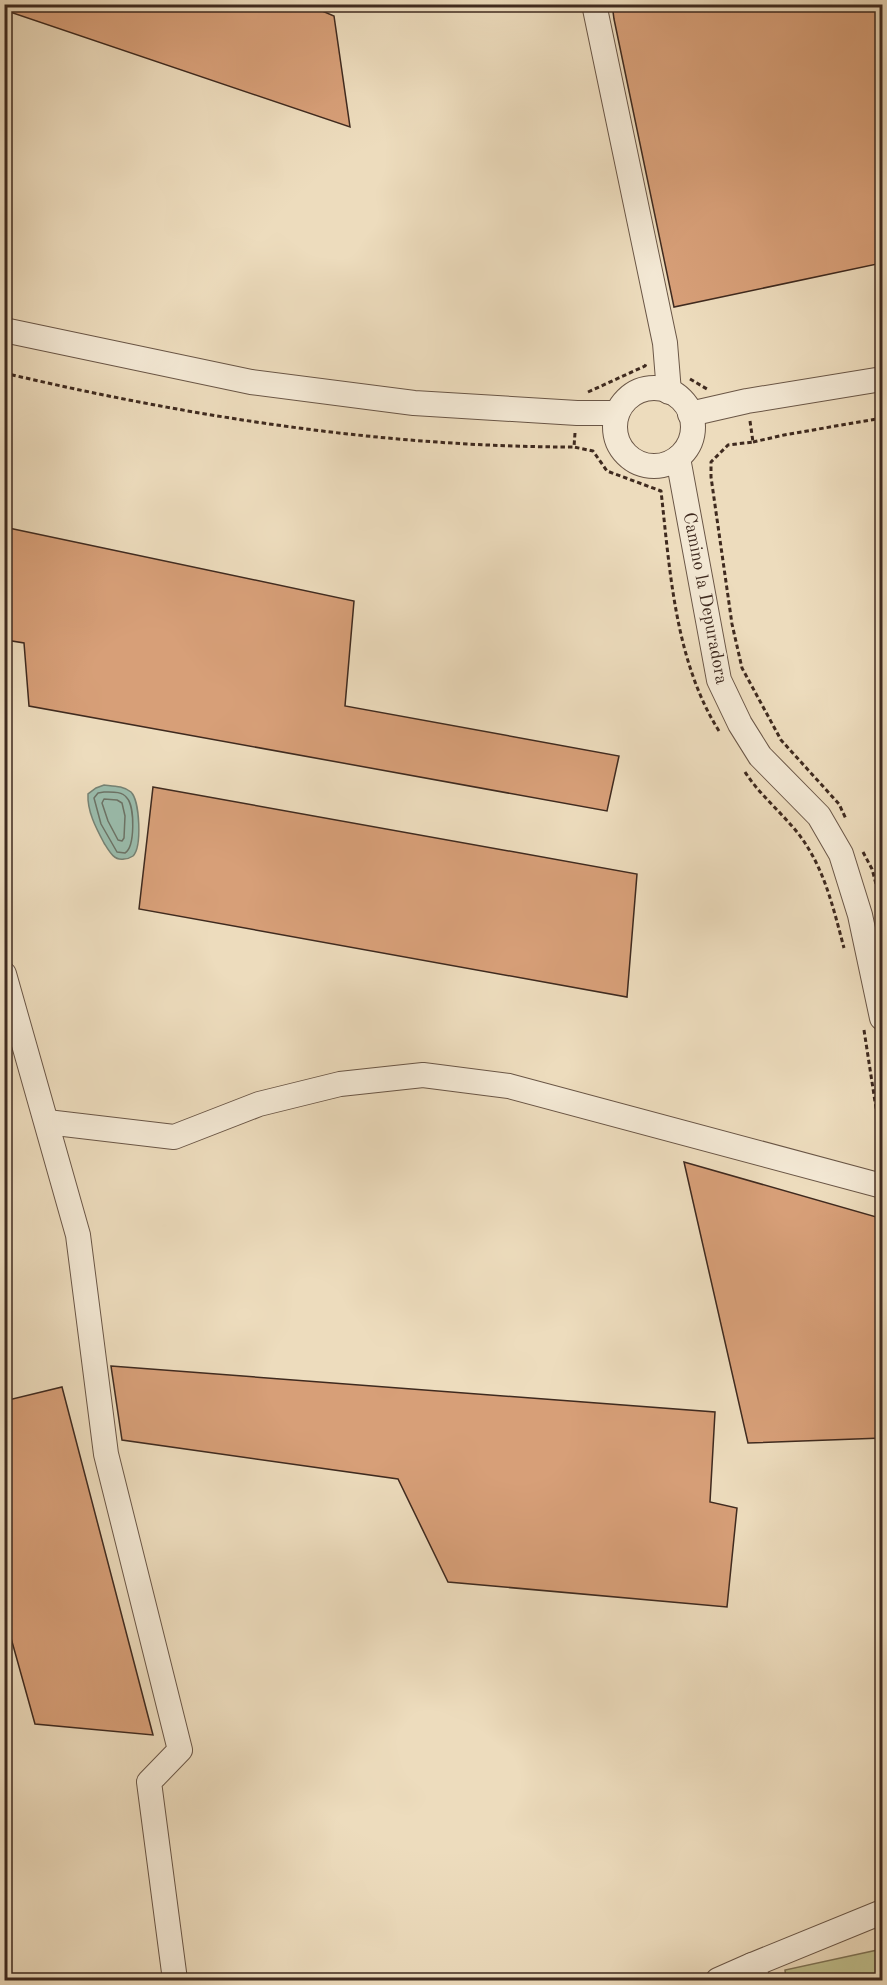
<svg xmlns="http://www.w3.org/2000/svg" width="887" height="1985" viewBox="0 0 887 1985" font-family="'Old Standard TT',serif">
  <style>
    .green { fill: #bfbe8c; stroke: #7f7456; stroke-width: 1.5 }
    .water { fill: #9abcac; stroke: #768274; stroke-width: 1.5 }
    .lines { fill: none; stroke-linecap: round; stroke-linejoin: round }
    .shore { stroke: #6c7366; stroke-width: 1.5 }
    .building { fill: #d79f78; stroke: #3f2a1f; stroke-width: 1.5 }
    .minor-casing { stroke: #6a5646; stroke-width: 26 }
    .path { stroke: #3f2a1f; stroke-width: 3; stroke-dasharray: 4.5 3; stroke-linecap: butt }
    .minor { stroke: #f3e8d4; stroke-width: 24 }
    .labels { text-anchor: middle; stroke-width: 5; stroke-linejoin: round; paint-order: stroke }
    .street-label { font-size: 18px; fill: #3f2a1f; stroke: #f3e8d4 }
  </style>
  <rect width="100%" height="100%" fill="#eddcbd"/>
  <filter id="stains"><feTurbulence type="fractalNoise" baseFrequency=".00333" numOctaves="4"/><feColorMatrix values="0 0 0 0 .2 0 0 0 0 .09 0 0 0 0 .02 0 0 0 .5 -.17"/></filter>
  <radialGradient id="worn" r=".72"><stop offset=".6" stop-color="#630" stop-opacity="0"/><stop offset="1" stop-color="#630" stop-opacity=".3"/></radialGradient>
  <polygon class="green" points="882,1949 882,1980 786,1980 785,1970"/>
  <path class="water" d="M104,785C113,786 124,786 131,792C140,801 142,847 133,856C130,858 127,859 124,859C114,861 109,851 104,843C96,828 87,811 88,794L96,788Z"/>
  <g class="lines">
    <g class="shore">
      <path d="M104,792C112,792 122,791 127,798C135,807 135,847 125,853L117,852L101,824L94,798L98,793Z"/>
      <polygon points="104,799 117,800 122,803 125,816 124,838 122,841 118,840 108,821 102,803"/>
    </g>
  </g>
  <g class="building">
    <polygon points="4,4 306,4 334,16 350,127 4,10"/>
    <polygon points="612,4 882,4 882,263 674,307 614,19"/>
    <polygon points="4,527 354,601 345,706 619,756 607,811 29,706 24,643 6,640"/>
    <polygon points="153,787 637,874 627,997 139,909"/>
    <polygon points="684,1162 880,1218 882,1227 882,1438 748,1443"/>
    <polygon points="111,1366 715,1412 710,1502 737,1508 727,1607 448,1582 398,1479 122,1440"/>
    <polygon points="62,1387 153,1735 35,1724 4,1613 4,1401"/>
  </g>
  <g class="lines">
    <g class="minor-casing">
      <g id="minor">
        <polyline points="594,4 665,343 669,392"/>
        <polyline points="4,330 251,382 414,403 577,413 617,413"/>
        <circle cx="654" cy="427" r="39"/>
        <polyline points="690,414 747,401 882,379"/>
        <polyline points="678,458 719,680 740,724 760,756 819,816 841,854 860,915 882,1018"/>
        <polyline points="4,974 78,1235 106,1454 180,1750 149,1782 175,1980"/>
        <polyline points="47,1122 174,1137 259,1104 340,1084 423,1075 509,1086 882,1186"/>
        <polyline points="718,1980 752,1965"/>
        <polyline points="758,1980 752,1965 882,1912"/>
      </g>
    </g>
    <g class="path">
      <path d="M4,373C191,417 383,447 574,447"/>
      <polyline points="690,379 707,389"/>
      <polyline points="588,392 645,366 646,364"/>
      <polyline points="750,421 753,442 728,445 711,462 711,477 732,624 742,668 781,740 839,804 846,819"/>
      <path d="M575,433L574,447L593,451L607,471L661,491C670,571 675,661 719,731"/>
      <polyline points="753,442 784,435 882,418"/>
      <path d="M745,772C759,794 780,811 797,832C824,866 833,907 844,948"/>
      <polyline points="863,852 872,869 882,906"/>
      <polyline points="864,1030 882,1147"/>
    </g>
    <use href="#minor" class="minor"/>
  </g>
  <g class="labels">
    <g class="street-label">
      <text transform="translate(706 598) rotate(79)" y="6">Camino la Depuradora</text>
    </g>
  </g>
  <rect width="887" height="1985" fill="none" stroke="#eddcbd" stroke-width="24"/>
  <rect x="6" y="6" width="875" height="1973" fill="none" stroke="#3f2a1f" stroke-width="3"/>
  <rect x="12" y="12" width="863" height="1961" fill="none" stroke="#3f2a1f" stroke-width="1.5"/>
  <rect width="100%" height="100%" filter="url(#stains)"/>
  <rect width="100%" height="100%" fill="url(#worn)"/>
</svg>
